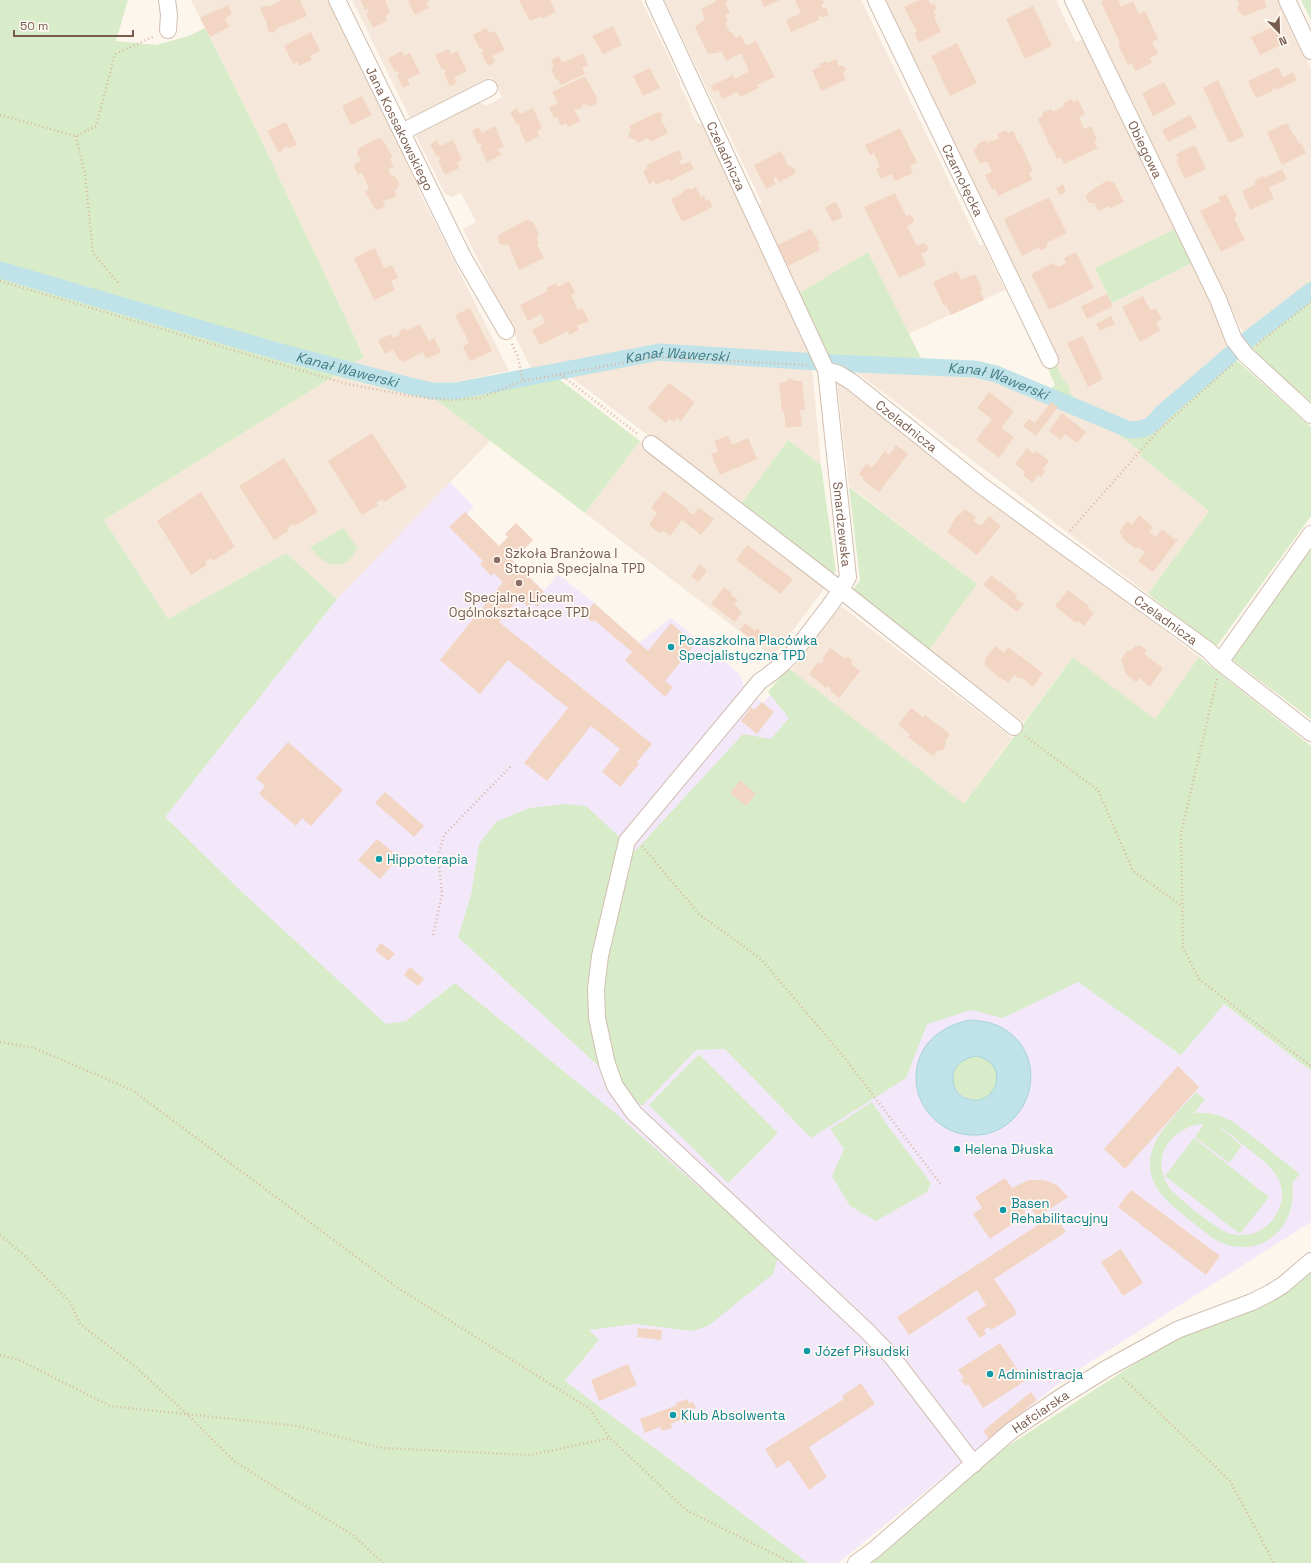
<svg xmlns="http://www.w3.org/2000/svg" width="1311" height="1563" viewBox="0 0 1311 1563" font-family="'Space Grotesk',sans-serif">
  <style>
    .residential { fill: #f5e8da }
    .education { fill: #f3e8fa }
    .green { fill: #d8ecc9; fill-rule: evenodd }
    .water { fill: #bfe3e8; stroke: #a5d3da; fill-rule: evenodd }
    .lines { fill: none; stroke-linecap: round; stroke-linejoin: round }
    .canal { stroke: #bfe3e8; stroke-width: 17 }
    .building { fill: #f3d5c3 }
    .minor-casing { stroke: #d1beb0; stroke-width: 18 }
    .path { stroke: #d9b8a5; stroke-width: 2.5; stroke-dasharray: 1 3; stroke-linecap: butt }
    .minor { stroke: #fff; stroke-width: 16 }
    .education-dot { fill: #8d6e63; stroke: #fffaf3; stroke-width: 1.5 }
    .culture-dot { fill: #0f9aa8; stroke: #fffaf3; stroke-width: 1.5 }
    .labels { text-anchor: middle; stroke-width: 3.5; stroke-linejoin: round; paint-order: stroke }
    .street-label { font-size: 13px; fill: #7a5c4d; stroke: #fffaf3 }
    .education-label { font-size: 13px; fill: #785e54; stroke: #fffaf3; text-anchor: start }
    .culture-label { font-size: 13px; fill: #0d838f; stroke: #fffaf3; text-anchor: start }
    .water-label { font-size: 14px; font-style: italic; fill: #437c86; stroke: #fffaf3 }
  </style>
  <rect width="100%" height="100%" fill="#fdf6ec"/>
  <g class="residential">
    <polygon points="191,0 328,0 385,115 423,199 509,371 445,384 396,380 350,365 364,357 253,123"/>
    <polygon points="352,0 641,0 681,83 679,84 690,105 689,107 696,122 702,125 814,355 664,346 658,348 651,347 531,368 463,229 476,222 461,193 452,197 445,194 416,136 418,132 478,101 486,106 502,97 491,77 410,118"/>
    <polygon points="664,0 861,0 939,160 980,246 983,244 1005,290 908,334 868,252 796,295 754,207 762,203"/>
    <polygon points="884,0 1056,0 1076,42 1084,39 1175,229 1095,268 1112,303 1192,263 1231,345 1157,414 1145,423 1136,424 1079,404 1070,393 1070,387 1061,376 1053,359 1053,345"/>
    <polygon points="1083,0 1278,0 1311,69 1311,280 1244,335"/>
    <polygon points="655,359 812,367 821,465 788,440 740,505 568,375"/>
    <polygon points="851,368 974,375 985,377 1051,402 1105,424 1142,453 1140,456 1209,511 1148,594"/>
    <polygon points="334,376 436,400 490,441 337,599 286,553 168,619 104,520"/>
    <polygon points="837,381 1199,657 1155,720 1073,657 1024,722 929,650 977,584 849,486"/>
    <polygon points="640,441 827,585 773,657 585,513"/>
    <polygon points="841,606 1012,738 964,804 791,671"/>
  </g>
  <polygon class="education" points="450,482 474,507 467,514 499,546 508,537 505,534 516,523 533,540 522,551 519,548 510,558 544,591 558,574 594,603 639,643 671,618 728,664 740,675 744,687 763,703 791,671 1311,1071 1311,1222 1068,1376 976,1450 971,1449 962,1457 962,1462 838,1563 808,1563 565,1381 0,586 104,520 168,619 286,553 337,599"/>
  <g class="green">
    <polygon points="0,0 128,0 116,41 156,45 189,36 205,28 253,123 364,357 350,365 396,380 445,384 542,366 640,441 585,513 436,400 334,376 104,520 168,619 286,553 337,599 165,817 242,892 386,1024 406,1021 455,983 614,1112 778,1257 773,1274 708,1326 692,1331 635,1324 589,1330 599,1340 565,1381 808,1563 0,1563"/>
    <polygon points="1301,0 1311,0 1311,20"/>
    <polygon points="1175,229 1192,263 1112,303 1095,268"/>
    <polygon points="868,252 921,358 999,369 1050,389 1055,385 1047,366 1055,362 1061,376 1070,387 1070,393 1079,404 1136,424 1145,423 1157,414 1231,345 1239,354 1234,358 1311,427 1311,516 1216,647 1148,594 1209,511 1140,456 1142,453 1105,424 985,377 974,374 851,368 837,356 826,355 796,295"/>
    <polygon points="1311,280 1311,402 1247,347 1240,338"/>
    <polygon points="664,346 810,355 812,367 655,359 568,375 554,365 651,347 658,348"/>
    <polygon points="788,440 821,465 836,571 832,576 740,505"/>
    <polygon points="849,487 977,584 929,650 852,591 860,580"/>
    <path d="M344,528L358,549C354,553 350,561 345,563C330,570 319,558 310,547Z"/>
    <polygon points="1311,547 1311,719 1230,658"/>
    <polygon points="1073,657 1155,719 1199,657 1311,746 1311,1071 1224,1004 1181,1055 1078,982 1003,1018 971,1010 927,1024 906,1078 811,1138 725,1049 696,1050 642,1106 458,937 471,895 479,844 496,822 529,808 566,804 586,806 635,851 743,734 771,739 789,718 768,692 788,668 964,804"/>
    <polygon points="699,1054 778,1133 728,1183 649,1105"/>
    <circle cx="975" cy="1078" r="22"/>
    <path d="M1196,1092L1205,1100L1194,1113C1210,1112 1221,1115 1235,1123L1300,1174L1292,1183C1298,1222 1268,1256 1228,1245C1215,1242 1205,1232 1195,1224C1171,1205 1142,1186 1152,1151C1159,1128 1181,1110 1196,1092ZM1201,1124H1204L1195,1137L1229,1163L1242,1146L1219,1127C1229,1132 1237,1140 1246,1147C1268,1164 1293,1182 1277,1213C1272,1223 1262,1231 1252,1234C1244,1236 1235,1235 1228,1233C1215,1228 1173,1195 1167,1184C1151,1155 1172,1128 1201,1124Z"/>
    <polygon points="872,1102 885,1122 931,1183 927,1192 876,1221 850,1206 832,1176 844,1149 830,1129"/>
    <polygon points="1194,1138 1269,1197 1240,1234 1165,1176"/>
    <polygon points="1311,1266 1311,1563 869,1563 988,1459 1182,1333"/>
  </g>
  <path class="water" d="M969,1020C981,1021 993,1022 1004,1029C1048,1055 1035,1122 986,1134C970,1137 953,1134 940,1124C925,1113 916,1096 916,1077C917,1045 939,1027 969,1020ZM977,1056C1013,1065 994,1111 965,1098C960,1096 955,1091 954,1085C949,1068 962,1058 977,1056Z"/>
  <g class="lines">
    <path class="canal" id="s1" d="M0,270L284,353L410,386L433,391H456L659,352L833,363L975,369L996,374L1130,430C1146,430 1152,426 1161,414L1251,337L1311,291"/>
  </g>
  <g class="building">
    <polygon points="280,0 300,0 307,16 278,28 273,33 268,31 267,28 267,23 260,8 268,5 269,7 280,1"/>
    <polygon points="360,0 385,0 390,13 385,16 387,21 373,28 366,14 369,13 367,9 365,10"/>
    <polygon points="409,0 431,0 426,3 429,8 415,15 408,1"/>
    <polygon points="519,0 550,0 556,12 542,19 541,16 530,21"/>
    <polygon points="715,0 729,0 725,2 730,13 725,15 728,22 725,23 730,33 732,32 736,38 741,35 746,46 756,41 775,77 757,85 759,88 740,97 737,92 722,99 718,90 714,92 711,86 733,75 735,79 749,71 741,53 726,61 721,51 717,53 708,54 695,27 705,19 701,9 716,2"/>
    <polygon points="761,0 780,0 764,7"/>
    <polygon points="795,0 823,0 824,3 821,5 823,9 826,8 829,15 822,18 821,16 818,17 819,20 791,32 786,20 801,13"/>
    <polygon points="920,0 928,0 931,5 934,3 937,9 933,11 936,16 934,17 941,32 919,43 914,33 917,32 904,7"/>
    <polygon points="1104,0 1118,0 1121,7 1133,1 1139,14 1145,11 1158,39 1152,42 1158,54 1150,58 1152,63 1135,71 1132,63 1128,65 1118,44 1120,43 1101,2"/>
    <polygon points="1237,0 1264,0 1267,7 1245,16 1240,14 1237,8 1239,3"/>
    <polygon points="228,5 232,14 225,18 229,27 210,37 200,18"/>
    <polygon points="1033,6 1052,46 1025,59 1006,19"/>
    <polygon points="1276,25 1285,43 1260,55 1251,37"/>
    <polygon points="613,26 622,45 603,54 592,36"/>
    <polygon points="486,28 489,33 495,31 505,50 492,56 495,62 488,66 481,53 483,52 482,48 480,49 473,35"/>
    <polygon points="311,32 320,51 310,56 312,60 299,66 298,62 293,64 284,46"/>
    <polygon points="957,43 977,83 950,96 931,56"/>
    <polygon points="449,49 451,54 457,51 467,71 454,77 457,83 450,87 444,73 446,72 444,69 442,70 435,55"/>
    <polygon points="402,51 404,56 410,53 420,73 407,79 410,85 403,88 397,75 399,74 397,71 395,72 388,58"/>
    <polygon points="583,53 588,65 582,68 585,74 561,85 558,79 556,80 551,69 554,67 551,60 559,56 562,63"/>
    <polygon points="836,59 839,66 844,66 846,69 843,74 846,80 821,91 812,70 821,66 819,64 826,61 827,63"/>
    <polygon points="1278,67 1283,77 1293,72 1297,80 1276,90 1274,87 1272,89 1273,91 1256,98 1248,81"/>
    <polygon points="650,68 660,88 643,96 633,76"/>
    <polygon points="585,76 597,98 596,104 590,107 585,104 582,105 583,107 577,110 576,108 574,109 580,121 568,127 566,123 561,126 557,117 554,118 549,107 558,103 552,92"/>
    <polygon points="1218,80 1244,136 1229,143 1203,88"/>
    <polygon points="1164,82 1176,104 1153,116 1142,93"/>
    <polygon points="362,96 372,115 351,125 342,106"/>
    <polygon points="1072,99 1073,102 1078,100 1085,114 1079,117 1084,129 1091,126 1097,139 1094,141 1098,148 1064,164 1060,157 1057,159 1051,146 1050,146 1038,119 1043,116 1042,113 1051,109 1052,112 1064,106 1063,103"/>
    <polygon points="517,108 520,114 533,108 542,128 537,131 539,136 526,143 519,128 520,127 519,124 517,125 510,112"/>
    <polygon points="658,112 663,114 661,120 668,133 650,142 648,138 638,143 636,140 628,137 631,129 629,126"/>
    <polygon points="1190,115 1197,127 1168,142 1162,130"/>
    <polygon points="286,122 297,145 289,148 288,146 281,150 282,152 279,153 267,131"/>
    <polygon points="1287,123 1293,134 1294,134 1299,144 1301,143 1306,153 1282,165 1267,132"/>
    <polygon points="495,126 504,147 498,149 501,155 487,162 480,147 482,146 480,143 478,144 472,131 479,127 482,133"/>
    <polygon points="900,128 917,162 910,166 913,173 895,181 892,174 881,179 876,169 880,167 874,153 870,155 865,145"/>
    <polygon points="1006,130 1008,133 1013,131 1019,144 1020,143 1033,171 1029,172 1032,180 998,196 995,188 992,190 985,175 992,172 987,161 980,164 973,150 978,147 977,144 986,140 987,143 999,138 997,134"/>
    <polygon points="379,138 383,140 393,158 390,159 394,167 388,169 392,176 396,177 399,184 398,188 394,190 396,193 395,197 383,201 385,204 383,207 379,210 375,209 365,192 369,188 362,173 358,175 354,167 356,163 361,160 357,153 359,148"/>
    <polygon points="437,140 440,146 453,140 462,160 457,162 459,168 445,175 438,161 440,159 439,156 437,157 430,144"/>
    <polygon points="1195,145 1206,169 1185,179 1176,160 1179,159 1176,154"/>
    <polygon points="679,150 683,159 679,161 682,165 690,161 694,169 670,181 669,179 656,185 654,181 649,184 643,171 648,168 646,165"/>
    <polygon points="781,151 788,165 796,170 793,175 779,182 776,177 773,179 776,184 766,189 754,165"/>
    <polygon points="1282,169 1287,179 1269,188 1274,199 1250,210 1242,191 1256,184 1254,181 1263,176 1264,178"/>
    <polygon points="1107,181 1112,182 1115,184 1124,202 1111,208 1109,206 1099,211 1094,203 1090,203 1087,201 1086,195 1096,187"/>
    <polygon points="1063,184 1066,192 1059,195 1056,188"/>
    <polygon points="696,187 701,197 704,196 706,201 709,199 713,207 682,222 671,199 683,193 683,191 689,188 691,190"/>
    <polygon points="895,193 906,216 909,215 912,216 914,220 913,223 907,226 917,246 923,243 926,244 928,248 927,251 921,254 926,265 899,278 864,207"/>
    <polygon points="1226,194 1237,216 1234,218 1245,240 1221,252 1200,211 1220,201 1218,197"/>
    <polygon points="1049,197 1067,233 1047,243 1047,247 1041,251 1039,247 1022,256 1004,219"/>
    <polygon points="836,202 843,217 832,222 825,207"/>
    <polygon points="527,220 533,222 539,234 537,239 539,244 537,244 544,258 519,270 508,244 505,245 500,244 497,238 500,234"/>
    <polygon points="811,229 820,244 817,245 820,250 788,266 778,245"/>
    <polygon points="375,248 384,268 392,265 398,278 391,281 395,290 374,300 354,258"/>
    <polygon points="1076,252 1094,288 1049,310 1031,274 1053,263 1058,267 1066,263 1064,258"/>
    <polygon points="957,271 961,280 975,274 982,289 980,290 984,300 951,315 946,305 944,306 933,282"/>
    <polygon points="569,281 575,293 571,295 578,310 582,308 589,321 577,326 579,330 569,335 568,331 540,345 532,330 545,323 541,314 528,321 520,305 548,291 546,288 556,283 558,287"/>
    <polygon points="1107,294 1113,306 1087,319 1081,306"/>
    <polygon points="1143,296 1150,310 1156,309 1162,319 1156,322 1160,331 1140,342 1122,307"/>
    <polygon points="470,308 492,351 470,361 463,346 469,343 455,315"/>
    <polygon points="1111,316 1115,324 1100,331 1096,324"/>
    <polygon points="420,324 429,341 434,338 441,352 426,359 423,352 404,362 402,360 400,361 393,350 385,354 378,340 391,334 393,338 401,334 399,331 405,328 406,331"/>
    <polygon points="1083,336 1103,379 1088,387 1067,343"/>
    <polygon points="788,379 792,379 794,381 802,381 805,410 800,410 802,426 786,428 784,412 782,412 779,383 786,382"/>
    <polygon points="669,383 695,402 681,421 677,418 674,422 669,419 666,423 648,408"/>
    <polygon points="989,392 1014,411 1001,428 1014,437 999,458 976,440 992,419 977,408"/>
    <polygon points="1051,402 1058,407 1036,436 1023,426 1029,419 1035,423"/>
    <polygon points="1062,413 1086,432 1077,443 1065,434 1061,440 1049,431"/>
    <polygon points="372,433 407,487 384,502 382,499 376,503 378,505 362,515 328,461"/>
    <polygon points="728,436 732,445 748,438 757,459 720,475 711,454 718,451 714,441"/>
    <polygon points="896,445 908,454 879,492 863,480 864,478 859,474 866,464 872,468 885,451 889,455"/>
    <polygon points="1027,448 1034,454 1036,451 1049,461 1043,469 1045,471 1041,477 1038,475 1033,483 1023,475 1025,472 1015,464"/>
    <polygon points="284,458 318,512 295,526 294,524 287,528 289,531 274,540 239,486"/>
    <polygon points="664,491 684,506 689,510 688,511 693,515 699,508 714,519 701,535 682,520 670,536 664,531 660,533 650,526 650,523 657,513 651,508"/>
    <polygon points="201,492 235,547 213,561 211,558 205,562 207,565 191,575 157,521"/>
    <polygon points="965,509 976,517 973,521 981,526 988,517 988,515 1001,526 977,555 947,532 958,514 959,515"/>
    <polygon points="465,512 499,546 508,537 505,534 516,523 533,540 522,551 519,548 510,558 544,592 539,596 543,600 537,607 533,602 528,607 519,598 499,622 652,744 637,762 639,764 620,787 602,772 620,749 591,726 547,781 524,763 568,708 508,660 480,694 440,660 503,582 494,573 491,576 480,564 483,561 449,527"/>
    <polygon points="1139,515 1153,527 1149,532 1156,537 1162,529 1175,540 1176,538 1178,539 1153,572 1138,561 1145,552 1138,547 1136,549 1122,538 1123,536 1119,532 1127,521 1132,525"/>
    <polygon points="747,545 793,579 781,594 736,560"/>
    <polygon points="700,564 707,571 698,582 691,576"/>
    <polygon points="991,575 1017,595 1015,598 1024,604 1017,612 983,585"/>
    <polygon points="724,587 732,593 731,595 738,600 734,605 742,612 735,622 711,604"/>
    <polygon points="1068,590 1089,606 1088,608 1094,613 1084,626 1078,621 1076,623 1055,606"/>
    <polygon points="594,603 648,651 671,623 695,644 665,681 673,687 665,697 625,660 632,652 594,620 592,622 584,615"/>
    <polygon points="745,623 755,631 757,628 766,636 759,646 740,630"/>
    <polygon points="1136,645 1138,647 1140,645 1147,650 1144,654 1163,668 1150,687 1139,678 1136,682 1126,674 1121,660 1128,650 1131,651"/>
    <polygon points="995,646 1004,653 1008,647 1043,673 1033,687 1021,677 1020,679 1014,675 1008,683 1000,677 999,678 984,664 986,661 985,660"/>
    <polygon points="830,648 844,658 848,657 850,658 852,662 851,664 860,671 839,698 830,691 831,689 828,686 826,688 809,674 818,662 821,664 824,660 822,659"/>
    <polygon points="762,702 774,712 757,734 741,721 751,707 754,710"/>
    <polygon points="911,708 923,717 925,715 950,734 945,741 946,745 943,750 938,750 933,756 908,737 910,734 898,725"/>
    <polygon points="288,742 343,790 311,826 302,818 296,826 259,794 265,786 256,778"/>
    <polygon points="740,780 756,794 746,806 730,793"/>
    <polygon points="385,792 424,826 414,837 375,803"/>
    <polygon points="377,839 399,857 380,879 358,860"/>
    <polygon points="381,943 395,954 388,961 375,950"/>
    <polygon points="410,967 424,979 418,986 404,975"/>
    <polygon points="1178,1066 1199,1087 1125,1169 1104,1149"/>
    <polygon points="1005,1178 1012,1188 1029,1180 1044,1180 1057,1185 1068,1197 1044,1213 1047,1219 1054,1214 1066,1232 994,1279 1014,1308 1017,1314 991,1330 989,1327 984,1330 986,1334 980,1338 966,1318 986,1305 977,1290 909,1335 897,1317 1041,1223 1030,1207 1024,1211 1026,1215 990,1239 973,1214 982,1208 975,1197"/>
    <polygon points="1131,1190 1220,1256 1206,1275 1118,1207"/>
    <polygon points="1121,1249 1143,1283 1123,1296 1101,1262"/>
    <polygon points="638,1328 662,1330 661,1340 637,1337"/>
    <polygon points="1000,1343 1025,1381 983,1408 968,1384 965,1386 961,1380 964,1378 958,1370"/>
    <polygon points="628,1364 637,1385 599,1401 591,1380"/>
    <polygon points="861,1383 875,1404 809,1447 827,1477 809,1490 789,1460 777,1468 765,1449 844,1399 842,1396"/>
    <polygon points="1031,1392 1037,1400 989,1439 983,1431"/>
    <polygon points="687,1399 689,1403 693,1402 696,1408 691,1410 695,1419 684,1423 682,1419 671,1424 672,1428 662,1431 660,1427 645,1433 640,1419 677,1405 676,1403"/>
  </g>
  <g class="lines">
    <g class="minor-casing">
      <g id="minor">
        <polyline points="167,0 169,15 168,30"/>
        <path id="s2" d="M337,0L463,257L506,331"/>
        <path id="s3" d="M654,0L826,370L839,374L852,382L982,486L1060,543L1208,650L1220,662L1311,733"/>
        <path id="s4" d="M876,0L1050,360"/>
        <path id="s5" d="M1073,0L1218,299L1234,340L1245,354L1311,415"/>
        <polyline points="1287,0 1311,51"/>
        <polyline points="402,132 489,88"/>
        <path id="s6" d="M826,370L848,577C840,593 829,607 818,621C799,646 787,664 760,681L627,841L600,956L596,989L597,1018L607,1064L615,1086L634,1113L866,1330L893,1358L974,1464"/>
        <polyline points="651,444 842,591 1014,727"/>
        <polyline points="1220,662 1311,534"/>
        <path id="s7" d="M856,1563L874,1550L1011,1431L1061,1397L1106,1369L1177,1330L1252,1302L1270,1293L1283,1285L1311,1261"/>
      </g>
    </g>
    <g class="path">
      <polyline points="0,115 76,136 96,126 115,54 155,36"/>
      <polyline points="76,136 85,175 93,253 120,285"/>
      <polyline points="0,281 347,384 412,396 447,400 480,398 523,381 655,357 808,365"/>
      <polyline points="512,344 518,357 523,381"/>
      <polyline points="1257,345 1311,302"/>
      <polyline points="560,374 639,435"/>
      <polyline points="1070,531 1158,431 1234,363"/>
      <polyline points="1217,679 1181,833 1183,948 1199,979 1311,1066"/>
      <polyline points="1025,736 1098,790 1133,871 1182,906"/>
      <polyline points="642,846 700,915 761,959 844,1057 942,1186"/>
      <polyline points="433,935 442,894 438,856 444,835 512,765"/>
      <polyline points="0,1042 34,1048 132,1090 398,1288 590,1409 610,1438 686,1510 792,1563"/>
      <polyline points="0,1235 23,1254 70,1302 80,1324 132,1364 187,1414 234,1461 287,1495 353,1535 383,1563"/>
      <polyline points="0,1355 19,1360 110,1406 297,1426 382,1448 530,1455 610,1438"/>
      <polyline points="1123,1378 1230,1481 1274,1563"/>
    </g>
    <use href="#minor" class="minor"/>
  </g>
  <g class="education-dot">
    <circle cx="497" cy="560" r="4"/>
    <circle cx="519" cy="583" r="4"/>
  </g>
  <g class="culture-dot">
    <circle cx="671" cy="647" r="4"/>
    <circle cx="379" cy="859" r="4"/>
    <circle cx="957" cy="1149" r="4"/>
    <circle cx="1003" cy="1210" r="4"/>
    <circle cx="807" cy="1351" r="4"/>
    <circle cx="990" cy="1374" r="4"/>
    <circle cx="673" cy="1415" r="4"/>
  </g>
  <g class="labels">
    <g class="street-label">
      <text dy="5" stroke="none"><textPath href="#s2" startOffset="143">Jana Kossakowskiego</textPath></text>
      <text dy="5" stroke="none"><textPath href="#s5" startOffset="166">Obiegowa</textPath></text>
      <text dy="5" stroke="none"><textPath href="#s3" startOffset="172">Czeladnicza</textPath></text>
      <text dy="5" stroke="none"><textPath href="#s4" startOffset="200">Czarnołęcka</textPath></text>
      <text dy="5" stroke="none"><textPath href="#s3" startOffset="507">Czeladnicza</textPath></text>
      <text dy="5" stroke="none"><textPath href="#s6" startOffset="155">Smardzewska</textPath></text>
      <text dy="5" stroke="none"><textPath href="#s3" startOffset="831">Czeladnicza</textPath></text>
      <text dy="5" stroke="none"><textPath href="#s7" startOffset="239">Hafciarska</textPath></text>
    </g>
    <g class="education-label">
      <text x="505" y="558">Szkoła Branżowa I<tspan x="505" dy="15">Stopnia Specjalna TPD</tspan></text>
      <text x="519" y="602" text-anchor="middle">Specjalne Liceum<tspan x="519" dy="15">Ogólnokształcące TPD</tspan></text>
    </g>
    <g class="culture-label">
      <text x="679" y="645">Pozaszkolna Placówka<tspan x="679" dy="15">Specjalistyczna TPD</tspan></text>
      <text x="387" y="864">Hippoterapia</text>
      <text x="965" y="1154">Helena Dłuska</text>
      <text x="1011" y="1208">Basen<tspan x="1011" dy="15">Rehabilitacyjny</tspan></text>
      <text x="815" y="1356">Józef Piłsudski</text>
      <text x="998" y="1379">Administracja</text>
      <text x="681" y="1420">Klub Absolwenta</text>
    </g>
    <g class="water-label">
      <text dy="5" stroke="none"><textPath href="#s1" startOffset="697">Kanał Wawerski</textPath></text>
      <text dy="5" stroke="none"><textPath href="#s1" startOffset="361">Kanał Wawerski</textPath></text>
      <text dy="5" stroke="none"><textPath href="#s1" startOffset="1021">Kanał Wawerski</textPath></text>
    </g>
  </g>
  <g transform="translate(1279 32) rotate(157)" stroke="#fffaf3" stroke-width="3" paint-order="stroke">
  <path d="M0-3L7 15L0 10L-7 15Z" fill="#7a5c4d"/>
  <text y="-6" font-size="11" font-weight="bold" text-anchor="middle" fill="#7a5c4d">N</text>
  </g>
  <path d="M14 30v6h119v-6" fill="none" stroke="#7a5c4d" stroke-width="2"/>
  <text x="20" y="30" font-size="12" fill="#7a5c4d" stroke="#fffaf3" stroke-width="3" paint-order="stroke">50 m</text>
</svg>
